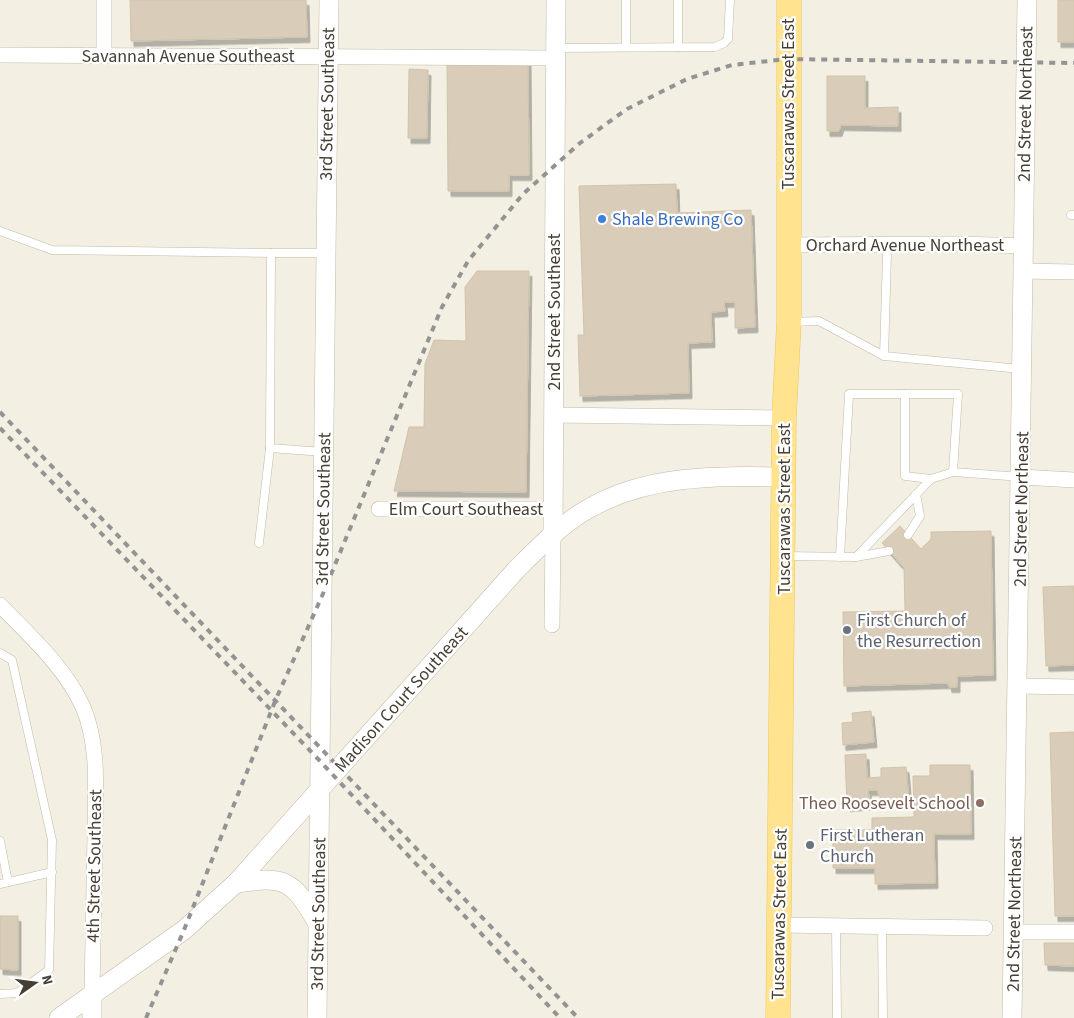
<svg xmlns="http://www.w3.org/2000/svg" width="1074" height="1018" viewBox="0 0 1074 1018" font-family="'Source Sans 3',sans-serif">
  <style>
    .building { fill: #d9cdb9; stroke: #d1c3a8; filter: url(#shadow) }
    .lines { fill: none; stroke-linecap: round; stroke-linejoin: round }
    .service-casing { stroke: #c2baa6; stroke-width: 9 }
    .minor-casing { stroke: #c2baa6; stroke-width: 16 }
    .tertiary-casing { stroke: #c2baa6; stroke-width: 20 }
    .primary-casing { stroke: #f1c752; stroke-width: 25 }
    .service { stroke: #fff; stroke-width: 8 }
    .minor { stroke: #fff; stroke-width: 15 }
    .tertiary { stroke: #fff; stroke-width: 19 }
    .primary { stroke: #ffe38f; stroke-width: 24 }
    .rail { stroke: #939393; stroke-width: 4; stroke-dasharray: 6 6; stroke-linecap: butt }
    .shop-dot { fill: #3f7fe0; stroke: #fff; stroke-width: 2 }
    .worship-dot { fill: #6b7280; stroke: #fff; stroke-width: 2 }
    .education-dot { fill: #8d6e63; stroke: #fff; stroke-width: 2 }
    .labels { text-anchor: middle; stroke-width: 4.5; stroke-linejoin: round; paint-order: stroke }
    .street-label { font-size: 18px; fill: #453e32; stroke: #fff }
    .shop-label { font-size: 18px; fill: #366cbe; stroke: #fff; text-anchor: start }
    .worship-label { font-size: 18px; fill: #5b616d; stroke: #fff; text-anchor: start }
    .education-label { font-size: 18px; fill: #785e54; stroke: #fff; text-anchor: end }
  </style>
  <defs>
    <filter id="shadow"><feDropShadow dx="3" dy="5.5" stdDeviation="0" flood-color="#0004"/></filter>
  </defs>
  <rect width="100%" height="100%" fill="#f3efe2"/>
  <g class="building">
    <polygon points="130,0 306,0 307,37 131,41"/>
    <rect x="1058" y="0" width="16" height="42"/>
    <polygon points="528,59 529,175 509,175 509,191 448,191 447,60"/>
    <polygon points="409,69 428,70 427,138 408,138"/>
    <polygon points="827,76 865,76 865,108 898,107 898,126 841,125 839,131 827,131"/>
    <polygon points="676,184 677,213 751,210 755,327 735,328 735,302 724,302 725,311 711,312 712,342 688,343 689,393 580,396 578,335 584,335 579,186"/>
    <polygon points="477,271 529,271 526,492 394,491 409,427 424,427 425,364 434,340 466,341 465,287"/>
    <polygon points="900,526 921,549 931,539 931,532 991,531 993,675 957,676 957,687 949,687 948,683 844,686 843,612 905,611 904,568 882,543"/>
    <polygon points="1074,586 1074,665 1046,666 1043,587"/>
    <polygon points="871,711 874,742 843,745 842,723 853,722 852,713"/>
    <polygon points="1074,732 1074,916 1055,916 1050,733"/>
    <polygon points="866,754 867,778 881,777 881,768 906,767 909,801 882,802 877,790 868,790 870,804 847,806 845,755"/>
    <polygon points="930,765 970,765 971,834 934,834 935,883 875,884 875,868 833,868 833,830 872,830 872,818 914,817 913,776 930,776"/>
    <polygon points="0,916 18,916 18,970 0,969"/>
    <polygon points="1044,943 1074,943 1074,966 1045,965"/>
  </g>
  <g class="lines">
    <g class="service-casing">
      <g id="service">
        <polyline points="626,47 626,0"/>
        <polyline points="678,47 678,0"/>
        <polyline points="556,48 715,47 724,43 728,39 730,0"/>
        <polyline points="1071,215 1074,215"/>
        <polyline points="0,231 52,250 271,253"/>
        <polyline points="887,255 884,356 1021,369"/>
        <polyline points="790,322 819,321 884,356"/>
        <polyline points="905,394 905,476 931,479 953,472"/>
        <polyline points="323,452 270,448 271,253 325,253"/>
        <polyline points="908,535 920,516 916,494"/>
        <polyline points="259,543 270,448"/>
        <polyline points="784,556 856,557 889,551"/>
        <polyline points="840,557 849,394 958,394 953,472 1020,477"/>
        <polyline points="856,557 931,479"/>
        <polyline points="0,653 12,660 52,840 49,970 17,993 0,994"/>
        <polyline points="0,841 8,882"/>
        <polyline points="0,884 52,872"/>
        <polyline points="836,926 837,1018"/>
        <polyline points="882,926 883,1018"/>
      </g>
    </g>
    <g class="minor-casing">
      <g id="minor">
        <polyline points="0,55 556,58"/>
        <polyline points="104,56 104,0"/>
        <polyline points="787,245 959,244 1023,246"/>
        <polyline points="1023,271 1074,272"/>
        <polyline points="553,415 784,418"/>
        <polyline points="1022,477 1074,480"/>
        <polyline points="379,509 553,509"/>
        <path d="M0,605C30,636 65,667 83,707C100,747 95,793 95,835C94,888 93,941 92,994"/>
        <polyline points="552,625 553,535"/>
        <polyline points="1018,686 1074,687"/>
        <polyline points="779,925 985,928"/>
        <polyline points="1013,932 1074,932"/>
      </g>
    </g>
    <g class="tertiary-casing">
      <g id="tertiary">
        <polyline points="553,535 556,0"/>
        <path d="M236,883C285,876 292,879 317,922"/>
        <path d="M59,1018L184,930L236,883L516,570C538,548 561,524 588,509C648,474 718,476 785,477"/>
        <polyline points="92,1018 92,994"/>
        <polyline points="317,1018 329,0"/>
        <polyline points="1012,1018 1027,0"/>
      </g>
    </g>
    <g class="primary-casing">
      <polyline id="primary" points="778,1018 784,418 789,322 789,0"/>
    </g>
    <use href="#service" class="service"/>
    <use href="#minor" class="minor"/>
    <use href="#tertiary" class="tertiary"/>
    <use href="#primary" class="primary"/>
    <g class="rail">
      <polyline points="0,412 578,1018"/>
      <polyline points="0,428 319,760 560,1018"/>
      <polyline points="146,1018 184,930 276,699 322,596 442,307 468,261 523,194 580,143 627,109 687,79 732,65 787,59 1074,63"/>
    </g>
  </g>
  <circle class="shop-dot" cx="602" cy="219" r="5"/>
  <g class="worship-dot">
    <circle cx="847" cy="630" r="5"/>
    <circle cx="810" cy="845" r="5"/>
  </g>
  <circle class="education-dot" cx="980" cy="803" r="5"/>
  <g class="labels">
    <g class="street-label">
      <text x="188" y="62">Savannah Avenue Southeast</text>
      <text transform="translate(327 104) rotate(-89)" y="6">3rd Street Southeast</text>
      <text transform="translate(788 104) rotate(-90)" y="6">Tuscarawas Street East</text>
      <text transform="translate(1025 104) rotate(-89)" y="6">2nd Street Northeast</text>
      <text x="905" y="251">Orchard Avenue Northeast</text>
      <text transform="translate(554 312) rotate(-90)" y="6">2nd Street Southeast</text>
      <text transform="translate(323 509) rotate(-89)" y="6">3rd Street Southeast</text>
      <text x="466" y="515">Elm Court Southeast</text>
      <text transform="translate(784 509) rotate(-90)" y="6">Tuscarawas Street East</text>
      <text transform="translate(1021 509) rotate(-89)" y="6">2nd Street Northeast</text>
      <text transform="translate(401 699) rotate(-48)" y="6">Madison Court Southeast</text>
      <text transform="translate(94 866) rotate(-89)" y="6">4th Street Southeast</text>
      <text transform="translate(318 914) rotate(-89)" y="6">3rd Street Southeast</text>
      <text transform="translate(779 914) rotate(-89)" y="6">Tuscarawas Street East</text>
      <text transform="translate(1014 914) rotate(-89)" y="6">2nd Street Northeast</text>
    </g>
    <g class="shop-label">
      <text x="612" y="225">Shale Brewing Co</text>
    </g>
    <g class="worship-label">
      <text x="857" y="626">First Church of<tspan x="857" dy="21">the Resurrection</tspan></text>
      <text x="820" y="841">First Lutheran<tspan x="820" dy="21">Church</tspan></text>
    </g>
    <g class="education-label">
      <text x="970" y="809">Theo Roosevelt School</text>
    </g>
  </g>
  <g transform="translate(35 983) rotate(76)" stroke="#ffffff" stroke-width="4" paint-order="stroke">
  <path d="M0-4L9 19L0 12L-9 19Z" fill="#453e32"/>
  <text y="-8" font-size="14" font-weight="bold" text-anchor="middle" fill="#453e32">N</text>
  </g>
</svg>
